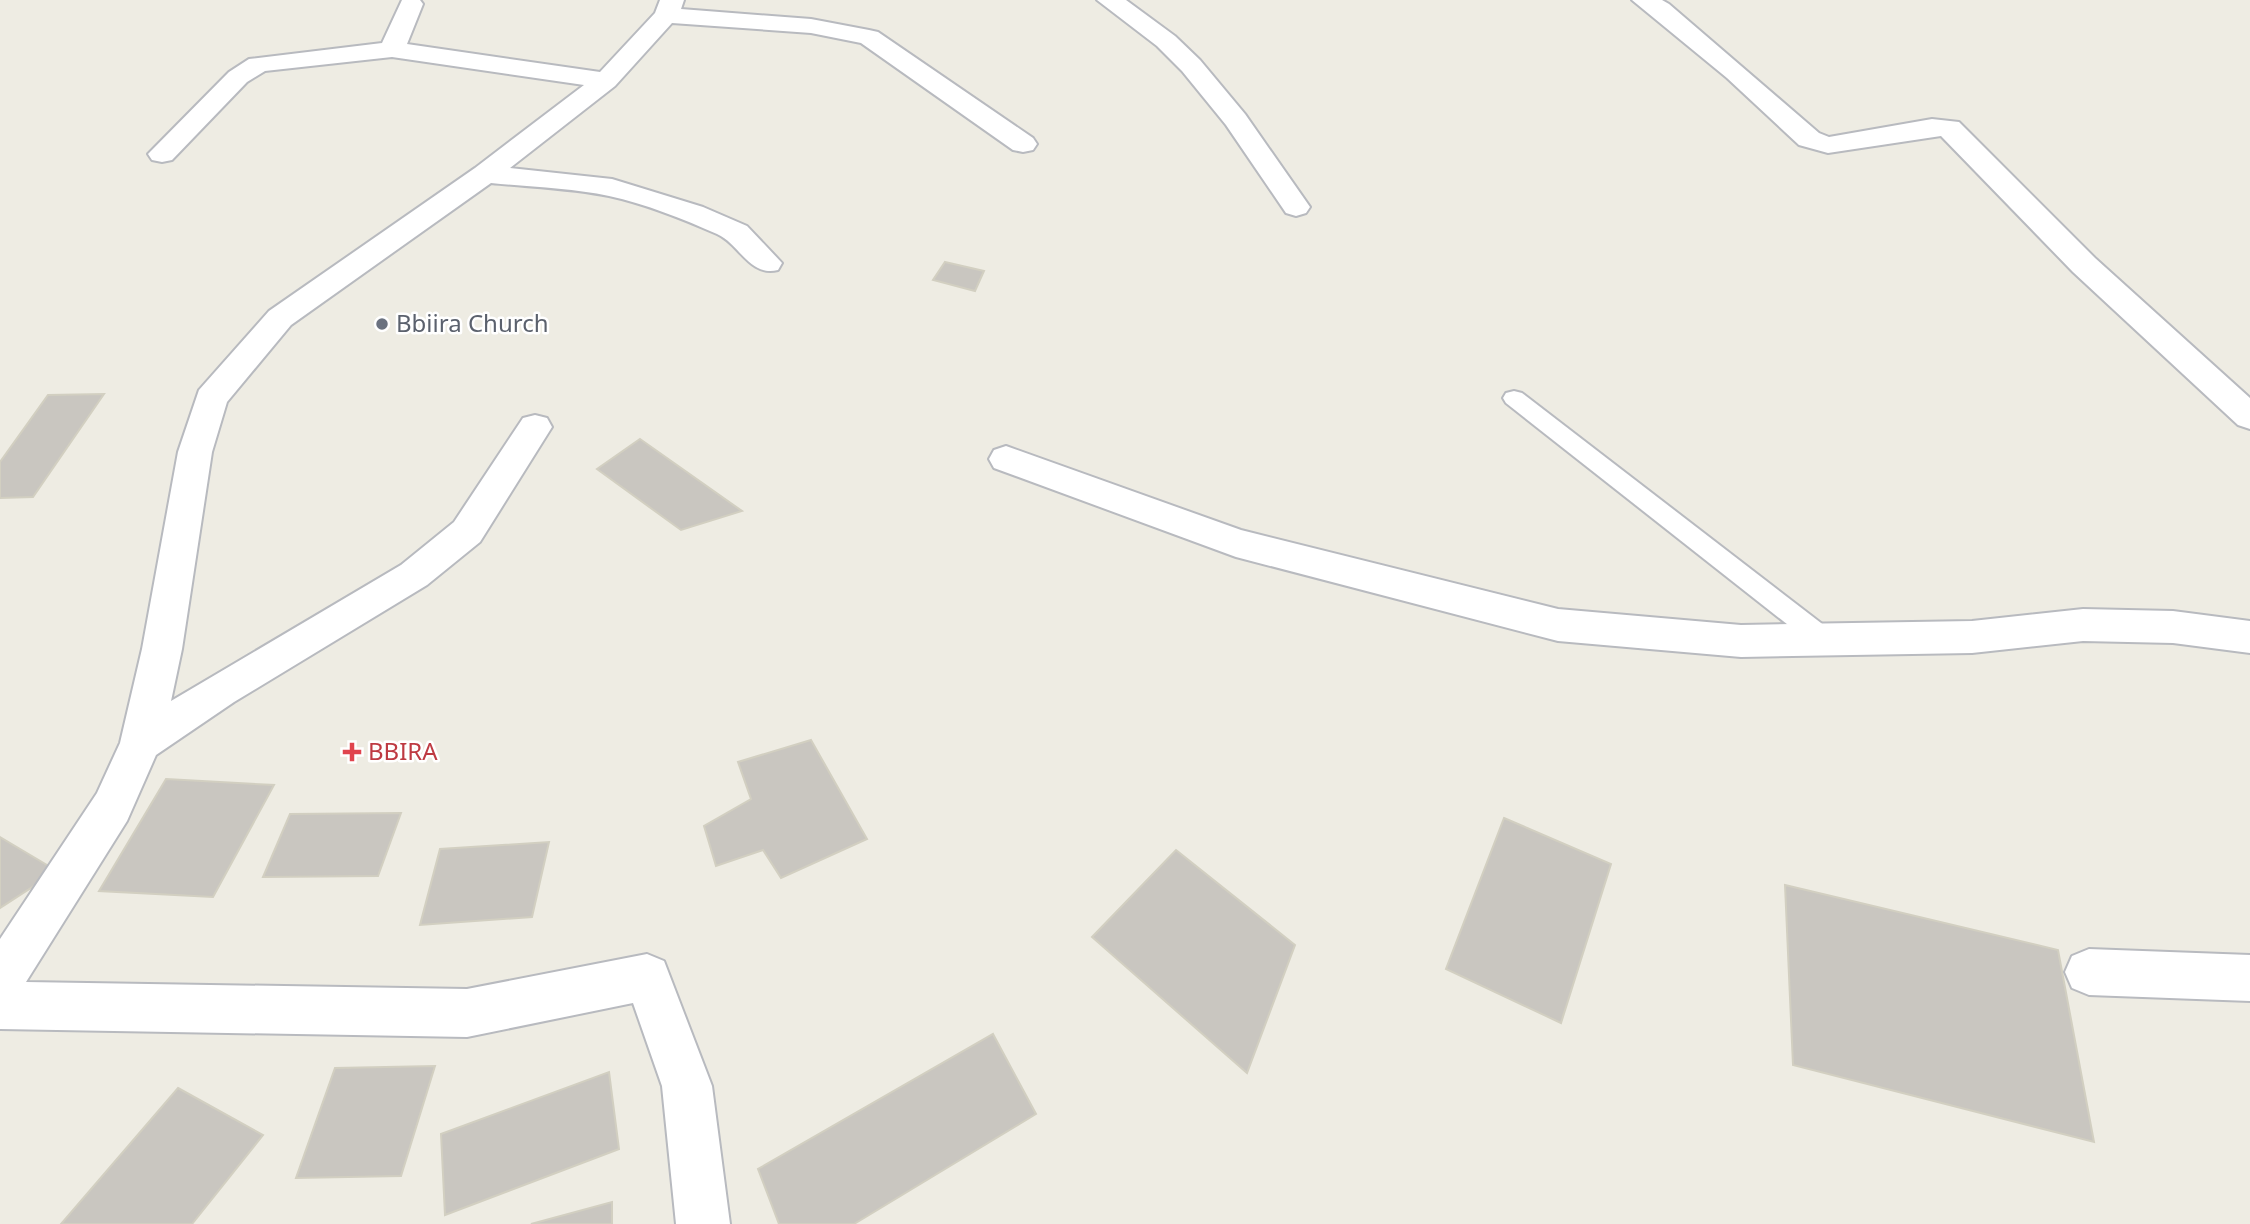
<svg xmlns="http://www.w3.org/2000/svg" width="2250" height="1224" viewBox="0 0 2250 1224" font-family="'Noto Sans',sans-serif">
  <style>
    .building { fill: #c9c6c0; stroke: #d2cfc1; stroke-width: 2 }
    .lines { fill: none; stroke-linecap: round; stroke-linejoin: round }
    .service-casing { stroke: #b8babf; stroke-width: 4 }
    .minor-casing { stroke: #b8babf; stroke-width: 4 }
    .service { fill: #fff; fill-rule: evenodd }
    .minor { fill: #fff; fill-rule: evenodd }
    .worship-dot { fill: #6b7280; stroke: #fff; stroke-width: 2.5 }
    .health-dot { fill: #e0444e; stroke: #fff; stroke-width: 2.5 }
    .labels { text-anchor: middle; stroke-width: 5; stroke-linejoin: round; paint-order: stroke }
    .worship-label { font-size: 24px; fill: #5b616d; stroke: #fff; text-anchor: start }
    .health-label { font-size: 24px; fill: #be3a42; stroke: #fff; text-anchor: start }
  </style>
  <rect width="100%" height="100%" fill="#eeece3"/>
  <g class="building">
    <polygon points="945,262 984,271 975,291 933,280"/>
    <polygon points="104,394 33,497 0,498 0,462 48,395"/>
    <polygon points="640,439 742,511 681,530 597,469"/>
    <polygon points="811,740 867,839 781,878 763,850 716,866 704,826 751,799 738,762"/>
    <polygon points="166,779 274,785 213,897 99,891"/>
    <polygon points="401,813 378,876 263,877 290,814"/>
    <polygon points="1504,818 1611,864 1561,1023 1446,969"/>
    <polygon points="0,837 57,871 0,908"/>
    <polygon points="549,842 532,917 420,925 440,849"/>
    <polygon points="1176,850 1295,945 1247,1073 1092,937"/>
    <polygon points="1785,885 2058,950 2094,1142 1793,1065"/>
    <polygon points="993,1034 1036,1114 854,1224 779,1224 758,1169"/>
    <polygon points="435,1066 401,1176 296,1178 335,1068"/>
    <polygon points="609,1072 619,1149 445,1215 441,1134"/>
    <polygon points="178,1088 263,1135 192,1224 61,1224"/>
    <polygon points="612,1202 612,1224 531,1224"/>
  </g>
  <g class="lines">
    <g class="service-casing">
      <polygon id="service" points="1514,391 1522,393 1834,633 1837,640 1834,647 1825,650 1816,647 1506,403 1503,398 1506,393"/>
    </g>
    <g class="minor-casing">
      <g id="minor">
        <path d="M402,0H420L423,4L407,44L600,72L655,13L660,0H684L681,9L811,19L869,30L878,32L1033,138L1037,144L1033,150L1023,152L1013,150L861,43L811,33L672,23L615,86L510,168L612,179L703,207L747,226L782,263L778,270C749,277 740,244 717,234C683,219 646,204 609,196C571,188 529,187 491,183L291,325L227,402L212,452L182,649L171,701L401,565L454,522L523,418L535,415L547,418L552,427L480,542L427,585L234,702L156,755L127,821L26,982L467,989L647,954L664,961L712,1086L730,1224H676L662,1086L633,1003L467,1037L0,1029V939L97,793L120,743L142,649L178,452L199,390L269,311L475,168L584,85L392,57L265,71L247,82L172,160L162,162L152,160L148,154L229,72L249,59L382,43Z"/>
        <polygon points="1097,0 1126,0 1175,36 1200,60 1245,114 1310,207 1306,213 1296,216 1286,213 1226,125 1182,71 1157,46"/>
        <polygon points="1632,0 1662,0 1669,4 1819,133 1829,137 1932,119 1959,122 2095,258 2250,398 2250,429 2238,425 2073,272 1941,136 1828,153 1799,145 1727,78"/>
        <polygon points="1006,446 1241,530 1558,609 1741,625 1972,621 2083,609 2173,611 2250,621 2250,653 2173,643 2083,641 1972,653 1741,657 1558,641 1236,557 994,468 989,459 994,450"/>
        <polygon points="2089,949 2250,955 2250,1001 2089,995 2072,988 2065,972 2072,956"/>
      </g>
    </g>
    <use href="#service" class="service"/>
    <use href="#minor" class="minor"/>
  </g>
  <circle class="worship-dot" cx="382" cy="324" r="7"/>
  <path class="health-dot" d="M348.5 741.5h7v7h7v7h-7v7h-7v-7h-7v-7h7z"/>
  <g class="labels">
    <g class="worship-label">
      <text x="396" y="332">Bbiira Church</text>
    </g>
    <g class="health-label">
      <text x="368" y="760">BBIRA</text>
    </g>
  </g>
</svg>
